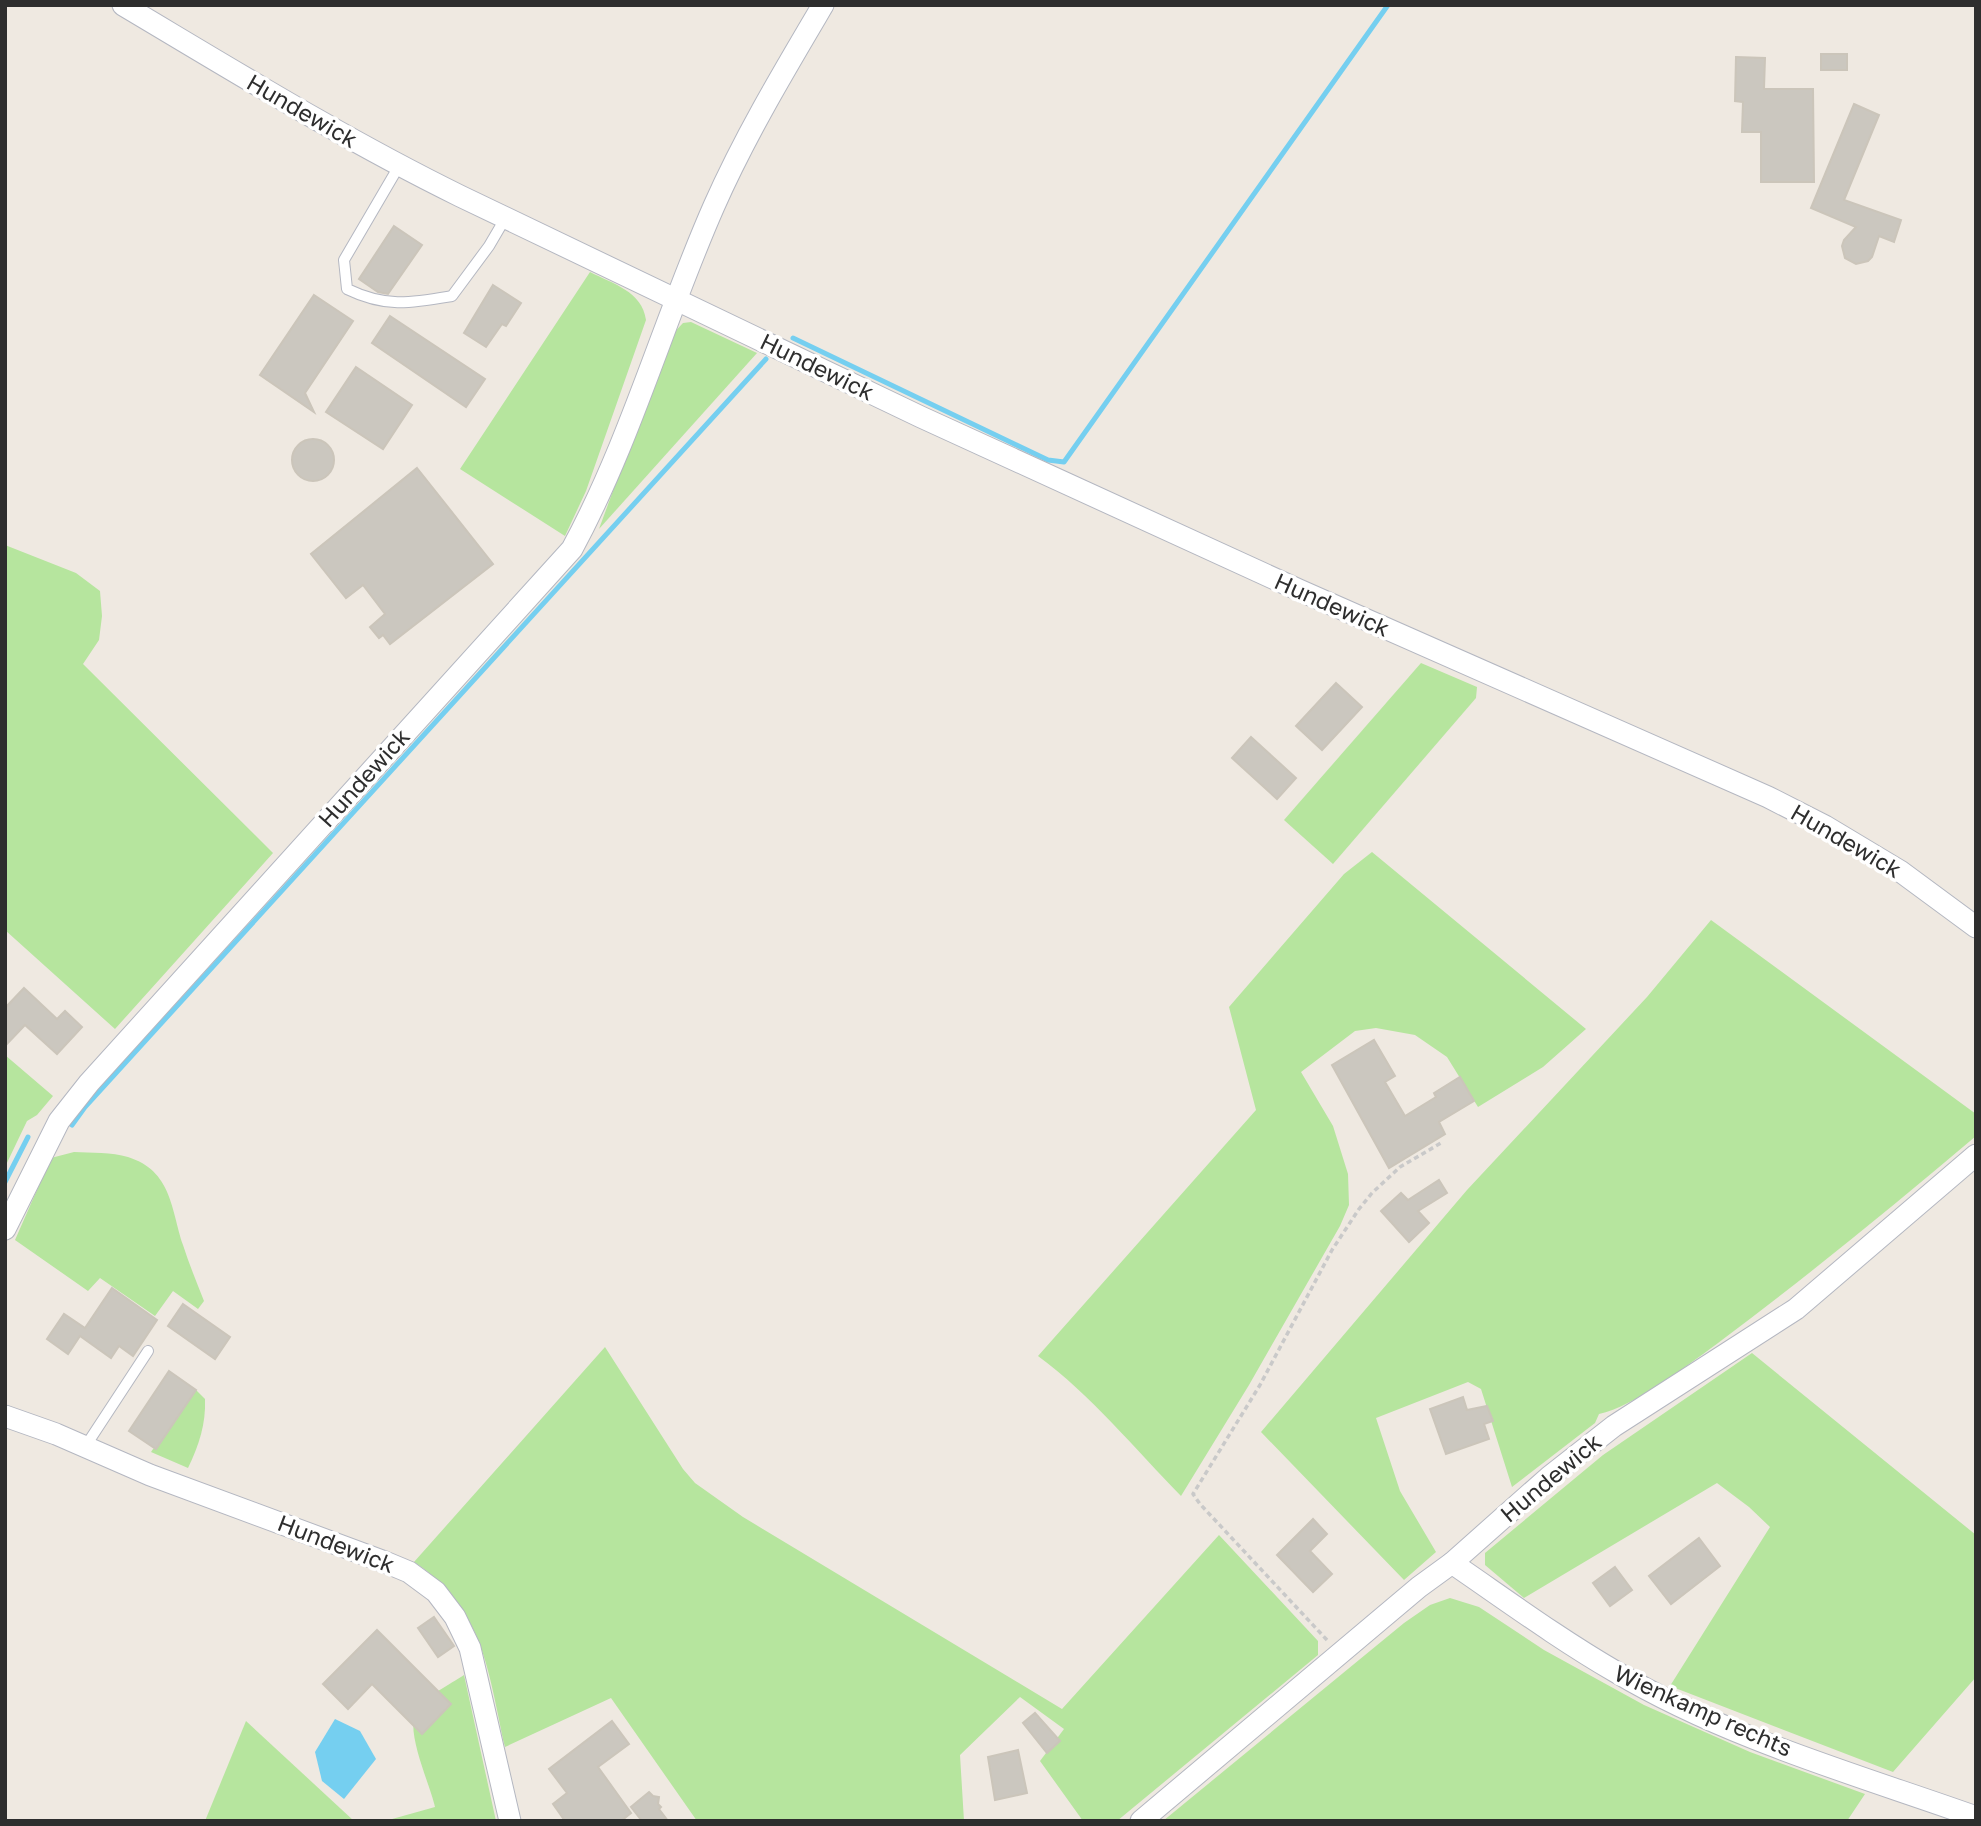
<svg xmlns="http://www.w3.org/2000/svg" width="1981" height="1826" viewBox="0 0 1981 1826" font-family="'Golos Text',sans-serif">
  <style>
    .green { fill: #b6e59e }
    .water { fill: #75cff0 }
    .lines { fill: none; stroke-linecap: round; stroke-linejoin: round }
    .stream { stroke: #75cff0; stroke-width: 5 }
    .building { fill: #cbc7bf; stroke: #cbc5ba; stroke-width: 2 }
    .lane-casing { stroke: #b4b7c1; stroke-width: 12 }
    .street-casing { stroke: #b4b7c1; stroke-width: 23 }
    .path { stroke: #c9c9c9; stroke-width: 3.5; stroke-dasharray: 5 3.5; stroke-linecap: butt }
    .lane { stroke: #fff; stroke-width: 10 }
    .street { stroke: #fff; stroke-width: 21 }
    .labels { text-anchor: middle; stroke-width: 7; stroke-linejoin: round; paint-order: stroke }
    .street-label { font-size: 23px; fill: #2e2e2e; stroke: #fff }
  </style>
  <rect width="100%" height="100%" fill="#efe9e1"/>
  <g class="green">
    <path d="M590,272C613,284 642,291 646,320L586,491L565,536L460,469Z"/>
    <polygon points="691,322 757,353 599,529 669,338 683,323"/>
    <polygon points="5,545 76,573 100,591 102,616 99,640 83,664 273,853 115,1029 5,930"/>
    <polygon points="1421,663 1477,687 1476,698 1333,864 1284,820"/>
    <path d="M1372,852L1586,1029L1543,1067L1478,1107L1447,1057L1415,1035L1376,1028L1355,1031L1301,1072L1333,1126L1348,1174L1349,1205L1340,1226L1249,1385L1181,1496C1135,1449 1091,1395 1038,1356L1256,1110L1229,1007L1344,874Z"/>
    <path d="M1711,920L1976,1114V1136C1893,1206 1809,1275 1722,1340C1692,1362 1634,1407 1599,1414L1595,1423L1512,1487L1481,1389L1468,1382L1376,1418L1400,1491L1436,1552L1404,1580L1261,1432L1467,1190L1647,997Z"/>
    <polygon points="5,1055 53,1096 37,1115 27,1121 5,1167"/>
    <path d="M74,1152C91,1153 112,1152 128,1157C172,1171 171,1209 183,1245C189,1264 197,1283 204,1301L198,1309L173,1291L155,1316L100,1278L88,1291L15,1240L51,1158Z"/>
    <path d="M605,1347L683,1469L695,1483L743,1517L1062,1709L1219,1535L1318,1641V1655L1117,1821H1083L1040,1761L1064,1729L1020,1697L960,1755L964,1821H697L611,1698L505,1747C488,1671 484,1608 414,1562Z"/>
    <polygon points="1752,1353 1976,1535 1976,1677 1893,1772 1670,1686 1770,1527 1749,1507 1717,1483 1524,1598 1485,1565 1485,1553 1603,1455"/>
    <path d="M195,1389L205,1399C206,1424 199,1445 188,1468L151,1452Z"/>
    <polygon points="1450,1598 1479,1607 1544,1650 1644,1705 1750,1752 1865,1794 1847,1821 1163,1821 1404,1623 1430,1605"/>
    <path d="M464,1675L496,1821H385L435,1807C430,1784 405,1732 416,1711C422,1698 451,1684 464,1675Z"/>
    <polygon points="246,1721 354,1821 205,1821"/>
  </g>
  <polygon class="water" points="335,1719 360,1731 376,1759 344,1799 322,1781 315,1752"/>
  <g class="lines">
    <g class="stream">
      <polyline points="793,338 1048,460 1064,462 1388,5"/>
      <polyline points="72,1125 85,1107 766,359"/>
      <polyline points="5,1182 28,1137"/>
    </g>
  </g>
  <g class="building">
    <rect x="1821" y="54" width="26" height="16"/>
    <polygon points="1736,57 1765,58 1764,89 1813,89 1814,182 1761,182 1761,132 1742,132 1743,102 1735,101"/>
    <polygon points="1854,104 1879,115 1844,200 1901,220 1894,242 1879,236 1872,257 1868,261 1856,264 1845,258 1842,246 1844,240 1856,227 1811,208"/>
    <polygon points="394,226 422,245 388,294 378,292 359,279"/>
    <polygon points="493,285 521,303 506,326 502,324 486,347 464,333"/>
    <polygon points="314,295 353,321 305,393 314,412 260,375"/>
    <polygon points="390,316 485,379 466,407 372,343"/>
    <polygon points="356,367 412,405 383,449 326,412"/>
    <circle cx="313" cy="460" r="21"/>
    <polygon points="417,468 493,564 390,644 383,635 379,638 370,627 385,614 363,585 346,598 311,554"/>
    <polygon points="1336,683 1362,707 1322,750 1296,726"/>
    <polygon points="1251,737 1296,778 1277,799 1232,758"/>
    <polygon points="24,988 57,1019 65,1011 82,1027 57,1054 25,1025 5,1046 5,1008"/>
    <polygon points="1374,1040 1395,1076 1385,1082 1405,1116 1436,1097 1434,1093 1460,1077 1474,1101 1439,1122 1445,1134 1389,1168 1332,1065"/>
    <polygon points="1439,1180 1447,1193 1418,1211 1429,1223 1409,1242 1381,1211 1401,1193 1408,1200"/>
    <polygon points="112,1288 157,1320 133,1356 119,1346 111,1358 80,1336 68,1354 47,1339 64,1314 85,1328"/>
    <polygon points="183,1304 230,1337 215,1359 168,1326"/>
    <polygon points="169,1371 196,1390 156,1449 129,1431"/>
    <polygon points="1463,1397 1467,1410 1487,1406 1493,1421 1484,1424 1489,1439 1446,1454 1430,1409"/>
    <polygon points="1313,1519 1327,1534 1310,1551 1332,1574 1313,1592 1277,1555"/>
    <polygon points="1699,1538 1720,1566 1671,1604 1649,1576"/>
    <polygon points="1615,1567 1632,1590 1610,1606 1593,1583"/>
    <polygon points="434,1617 454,1646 438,1657 418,1628"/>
    <polygon points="377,1630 451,1704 422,1734 372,1684 348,1709 323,1684"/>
    <polygon points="1035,1713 1060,1741 1047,1753 1023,1723"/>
    <polygon points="612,1721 629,1744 598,1767 631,1813 621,1821 565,1821 553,1804 567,1793 549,1769"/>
    <polygon points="1018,1750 1027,1793 995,1800 988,1757"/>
    <polygon points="649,1792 653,1796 659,1797 658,1804 661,1807 659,1809 668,1821 642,1821 631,1807"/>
  </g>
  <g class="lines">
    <g class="lane-casing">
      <g id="lane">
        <path d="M399,166L344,260L347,289C386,308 411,303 452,296L489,246L506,217"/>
        <polyline points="85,1447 148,1351"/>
      </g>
    </g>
    <g class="street-casing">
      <g id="street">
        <path d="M123,5C234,71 344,139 460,196L921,417L1299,590L1768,797L1825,826L1900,871L1976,927"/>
        <path d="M5,1229L59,1121L89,1083L572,549C631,440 664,319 714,206C745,136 784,71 823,5"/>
        <polyline points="5,1416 56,1434 150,1475 385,1562 409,1572 436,1592 455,1617 470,1648 510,1821"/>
        <path d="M1452,1563C1506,1600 1559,1639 1616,1672C1727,1738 1855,1774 1976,1817"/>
        <polyline points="1141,1821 1419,1587 1452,1563 1549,1477 1614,1426 1796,1309 1976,1155"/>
      </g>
    </g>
    <polyline class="path" points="1327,1640 1200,1504 1193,1494 1260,1385 1332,1250 1359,1209 1372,1193 1400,1167 1441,1143"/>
    <use href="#lane" class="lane"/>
    <use href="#street" class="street"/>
  </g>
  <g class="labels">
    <g class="street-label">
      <text transform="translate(302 111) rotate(30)" y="8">Hundewick</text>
      <text transform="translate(817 367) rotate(26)" y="8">Hundewick</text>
      <text transform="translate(1332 605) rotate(24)" y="8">Hundewick</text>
      <text transform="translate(364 778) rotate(-48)" y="8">Hundewick</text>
      <text transform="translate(1846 841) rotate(30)" y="8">Hundewick</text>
      <text transform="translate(1551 1478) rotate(-40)" y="8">Hundewick</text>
      <text transform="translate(336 1544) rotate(21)" y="8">Hundewick</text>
      <text transform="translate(1703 1711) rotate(24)" y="8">Wienkamp rechts</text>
    </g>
  </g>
  <rect width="1981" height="1826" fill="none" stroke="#2e2e2e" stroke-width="14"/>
</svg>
